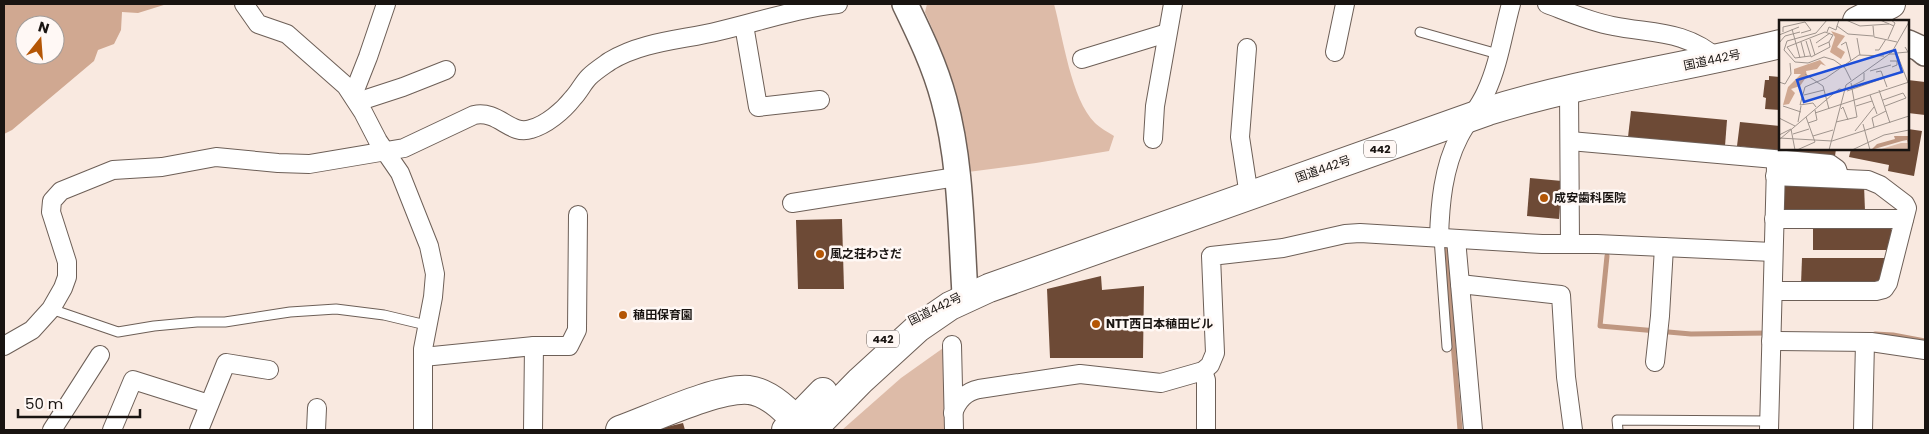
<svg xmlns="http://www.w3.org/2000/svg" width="1929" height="434" viewBox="0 0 1929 434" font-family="Poppins,'Noto Sans JP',sans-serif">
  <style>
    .green { fill: #ddbba8 }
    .forest { fill: #d0a891; fill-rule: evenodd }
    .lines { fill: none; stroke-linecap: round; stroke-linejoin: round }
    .stream { stroke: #bf9781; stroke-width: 5 }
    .building { fill: #6d4a36 }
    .lane-casing { stroke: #6d5f57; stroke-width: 11 }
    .street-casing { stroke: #6d5f57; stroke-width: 20 }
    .secondary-casing { stroke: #6d5f57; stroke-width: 28 }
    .highway-casing { stroke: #6d5f57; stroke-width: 30 }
    .lane { stroke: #fff; stroke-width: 9 }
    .street { stroke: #fff; stroke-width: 18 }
    .secondary { stroke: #fff; stroke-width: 25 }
    .highway { stroke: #fff; stroke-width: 28 }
    .poi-dot { fill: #b45605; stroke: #fff8f5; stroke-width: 2 }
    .labels { text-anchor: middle; stroke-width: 5; stroke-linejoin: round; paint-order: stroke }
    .shield { fill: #fff8f5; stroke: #5e5855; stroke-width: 1 }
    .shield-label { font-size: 11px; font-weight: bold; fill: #191411 }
    .street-label { font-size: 12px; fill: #191411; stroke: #fff8f5 }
    .poi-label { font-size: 12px; font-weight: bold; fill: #191411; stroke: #fff8f5; text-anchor: start }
    .inset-road { fill: none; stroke: #9f948d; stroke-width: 1 }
    .view { fill: #1d4ed8; fill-opacity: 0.15; stroke: #1d4ed8; stroke-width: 2.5 }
    .inset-edge { fill: none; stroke: #191411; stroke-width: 2.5 }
  </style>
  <rect width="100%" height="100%" fill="#f9e9e0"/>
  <g class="green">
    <path d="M927,4H1054C1063,37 1071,99 1095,123C1100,128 1108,132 1114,136L1109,151L1036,163L968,172C965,141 962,110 952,80C945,57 935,35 925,12Z"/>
    <polygon points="946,346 948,430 842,430 901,378"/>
  </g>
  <path class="forest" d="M4,4H167L138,13L122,12L121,30L114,44L98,50L94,61L12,130L4,134ZM25,25H55V55H25Z"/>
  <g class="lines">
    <g class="stream">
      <polyline points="1445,242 1460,430"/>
      <polyline points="1607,256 1600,326 1691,334 1769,333"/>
      <polyline points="1875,334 1893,335 1925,341"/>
    </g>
  </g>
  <g class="building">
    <polygon points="1769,76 1780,77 1780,110 1765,109 1766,98 1763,97 1765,80 1769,80"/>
    <polygon points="1908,80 1925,82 1925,115 1908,113"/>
    <polygon points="1631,111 1727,120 1725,146 1628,137"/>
    <polygon points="1740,122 1780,126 1780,149 1836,149 1835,156 1737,146"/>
    <polygon points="1908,129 1922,131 1914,176 1888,171 1889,165 1849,157 1851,149 1908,149"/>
    <polygon points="1530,178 1562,181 1559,219 1527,216"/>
    <polygon points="1783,185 1864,185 1865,211 1784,212"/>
    <polygon points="842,219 844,289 798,289 796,220"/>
    <rect x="1813" y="224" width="78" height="26"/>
    <polygon points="1802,258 1885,258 1885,285 1801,284"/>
    <polygon points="1101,276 1102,290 1144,286 1143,358 1050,358 1047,289"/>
    <polygon points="683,423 685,430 654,430"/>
  </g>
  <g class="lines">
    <g class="lane-casing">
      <g id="lane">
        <polyline points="1420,32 1498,54"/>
        <polyline points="1439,238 1447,347"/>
        <polyline points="51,309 118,332 154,326 197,322 225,322 290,312 336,309 384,315 426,325"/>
        <polyline points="1618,430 1617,420 1769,421"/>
      </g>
    </g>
    <g class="street-casing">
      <g id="street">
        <polyline points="244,4 258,24 287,34 346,86 363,112 378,141 400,173 429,246 435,274 433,297 423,349 423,430"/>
        <path d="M1547,4C1568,12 1590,22 1613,26C1653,34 1685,30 1718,59"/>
        <polyline points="744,25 758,107 820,100"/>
        <polyline points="1247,48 1240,137 1249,196"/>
        <polyline points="1335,52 1345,4"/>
        <polyline points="1082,59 1167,33"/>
        <polyline points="1569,89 1570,244"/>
        <polyline points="353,95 368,57 386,4"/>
        <polyline points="357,102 403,87 446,70"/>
        <polyline points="1153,139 1155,106 1173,4"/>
        <polyline points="1570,141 1830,164 1837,169 1840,178"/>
        <polyline points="792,203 956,177"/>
        <polyline points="1774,219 1904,219"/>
        <path d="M1439,238C1440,204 1443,168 1459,137C1467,121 1479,108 1486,92C1499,64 1503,33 1511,4"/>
        <polyline points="1456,239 1473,430"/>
        <polyline points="1460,284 1561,295 1566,377 1573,430"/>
        <polyline points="1773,291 1876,291 1884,289 1888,283 1907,208 1905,204 1880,185 1868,180 1775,176"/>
        <polyline points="1771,341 1871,342 1925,350"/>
        <polyline points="952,345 954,430"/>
        <path d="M4,346L32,330L51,309L63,288L67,277V262L51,212L52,201L61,191L113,170L162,167L216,157L278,163L309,164L404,148L474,115C499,110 510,136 531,129C546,125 563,111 573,98C579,92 583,83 589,77C595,71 603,66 610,61C643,41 683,40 719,31C758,22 798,8 838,4"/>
        <polyline points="423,357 534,346 569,346 577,330 578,215"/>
        <polyline points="1655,362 1660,316 1664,247"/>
        <polyline points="1203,371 1206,380 1206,430"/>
        <path d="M953,413C958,400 965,392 979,389L1080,374L1161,383L1203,371L1210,365L1215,353L1211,256L1283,248L1345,234L1360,233L1542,244H1597L1773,252"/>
        <polyline points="52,430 100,355"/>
        <polyline points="112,430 133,380 209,404"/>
        <polyline points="199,430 226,363 269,370"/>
        <polyline points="316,430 317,408"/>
        <polyline points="533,430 534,346"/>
        <polyline points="1769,430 1776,166"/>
        <polyline points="1863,430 1865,342"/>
      </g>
    </g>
    <g class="secondary-casing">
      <g id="secondary">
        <path d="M905,4C920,35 935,66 944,100C961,162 961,230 965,294"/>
        <polyline points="1908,43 1919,48 1925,53"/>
      </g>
    </g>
    <g class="highway-casing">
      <g id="highway">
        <polyline points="1857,21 1891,4"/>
        <path d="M620,430C651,419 718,387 749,390C770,393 791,413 803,430"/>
        <polyline points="786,430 823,392"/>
        <path d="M812,430L860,381L918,328L950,306L989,288L1488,111C1584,81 1683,68 1780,44"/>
      </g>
    </g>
    <use href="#lane" class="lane"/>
    <use href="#street" class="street"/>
    <use href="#secondary" class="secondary"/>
    <use href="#highway" class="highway"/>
  </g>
  <g class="poi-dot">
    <circle cx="1544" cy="198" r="5"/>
    <circle cx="820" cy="254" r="5"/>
    <circle cx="623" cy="315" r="5"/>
    <circle cx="1096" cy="324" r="5"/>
  </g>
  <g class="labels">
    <g class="shield">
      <rect x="1364" y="140.5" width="32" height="17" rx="4"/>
      <rect x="867" y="330.5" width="32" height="17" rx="4"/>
    </g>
    <g class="shield-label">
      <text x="1380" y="153">442</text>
      <text x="883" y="343">442</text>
    </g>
    <g class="street-label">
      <text transform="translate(1712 60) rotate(-12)" y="4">国道442号</text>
      <text transform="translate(1323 169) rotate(-19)" y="4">国道442号</text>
      <text transform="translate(935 309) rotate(-26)" y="4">国道442号</text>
    </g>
    <g class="poi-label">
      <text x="1554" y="202">成安歯科医院</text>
      <text x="830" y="258">風之荘わさだ</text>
      <text x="633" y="319">稙田保育園</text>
      <text x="1106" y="328">NTT西日本稙田ビル</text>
    </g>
  </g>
  <g transform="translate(1779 20)">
    <rect width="130" height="130" fill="#f9e9e0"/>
    <path d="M122,123H130L129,130H99Z" fill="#ddbba8"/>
    <path d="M52,11L66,16L58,27L66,32L62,39L51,32L56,17ZM41,40L47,46L42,44L38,49L27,51L28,56L21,66L12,69L16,73L10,84L4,85L9,67L22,54H15V49Z" fill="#d0a891"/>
    <path d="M115,116H130L129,125L128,120L123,121L92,130L98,124L116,119Z" fill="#bf9781"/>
    <path class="inset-road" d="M48,0L37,13L8,21L5,30L16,42L29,43L45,37L55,40L66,48L72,60M60,0L58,6L69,14L94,16M67,0L81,6L110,4M101,0L115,6M94,6L95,17L118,22M13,9L21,38M4,12V7L26,2L32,10L22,13M48,12L50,7L57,10L58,6M0,15L20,7M78,18L81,35M31,19L36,35M109,19L116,3L112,0M27,21L32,37L51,27L50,22M22,22L26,37M0,23L6,16L21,12M37,23L51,13M62,25L67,22L72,41M96,30H100L107,19M118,33L129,32L126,27M110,34H118L130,65M31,36L16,38L8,27L46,12L54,15L50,22L39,27M111,41H118V45L113,47M91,51L112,45M97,52L102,51L108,67M26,54L44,66L50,89M0,62L6,64L12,54L11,43M73,66L85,60V53M100,70L111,103M68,71L105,58M25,75L45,70M91,75L98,94M104,80L124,73L127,78L106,86M4,86L22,92M77,86L93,81M37,87L34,83L21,85L26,67L47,58L80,35L105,36M62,89L64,87L69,100M36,93L130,62M0,98L16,106M19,102L22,86M57,102L78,97L72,63M29,103L38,100L36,90M84,104L91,130M95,107L93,98L107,91M76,111L95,87M14,114L30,109M0,115L12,109L16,130M34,116L54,110M0,118L53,121L130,96M1,119L60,69L66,70M18,130L36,122L27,97M50,130L67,65L113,32L130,2M73,130L105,115L130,110"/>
    <path class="view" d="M116,30L123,52L25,82L18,60Z"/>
    <rect width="130" height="130" class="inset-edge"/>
  </g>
  <rect width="1929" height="434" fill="none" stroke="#191411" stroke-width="10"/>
  <g transform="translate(40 40) rotate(17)"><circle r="24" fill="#fff8f5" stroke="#a39d9a"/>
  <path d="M0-4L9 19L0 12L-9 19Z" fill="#b45605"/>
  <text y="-8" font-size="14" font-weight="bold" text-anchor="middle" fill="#191411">N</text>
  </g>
  <path d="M18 409v8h122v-8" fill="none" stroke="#191411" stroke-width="2.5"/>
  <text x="25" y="409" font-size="15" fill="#191411" stroke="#fff8f5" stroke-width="4" paint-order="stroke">50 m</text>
</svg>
